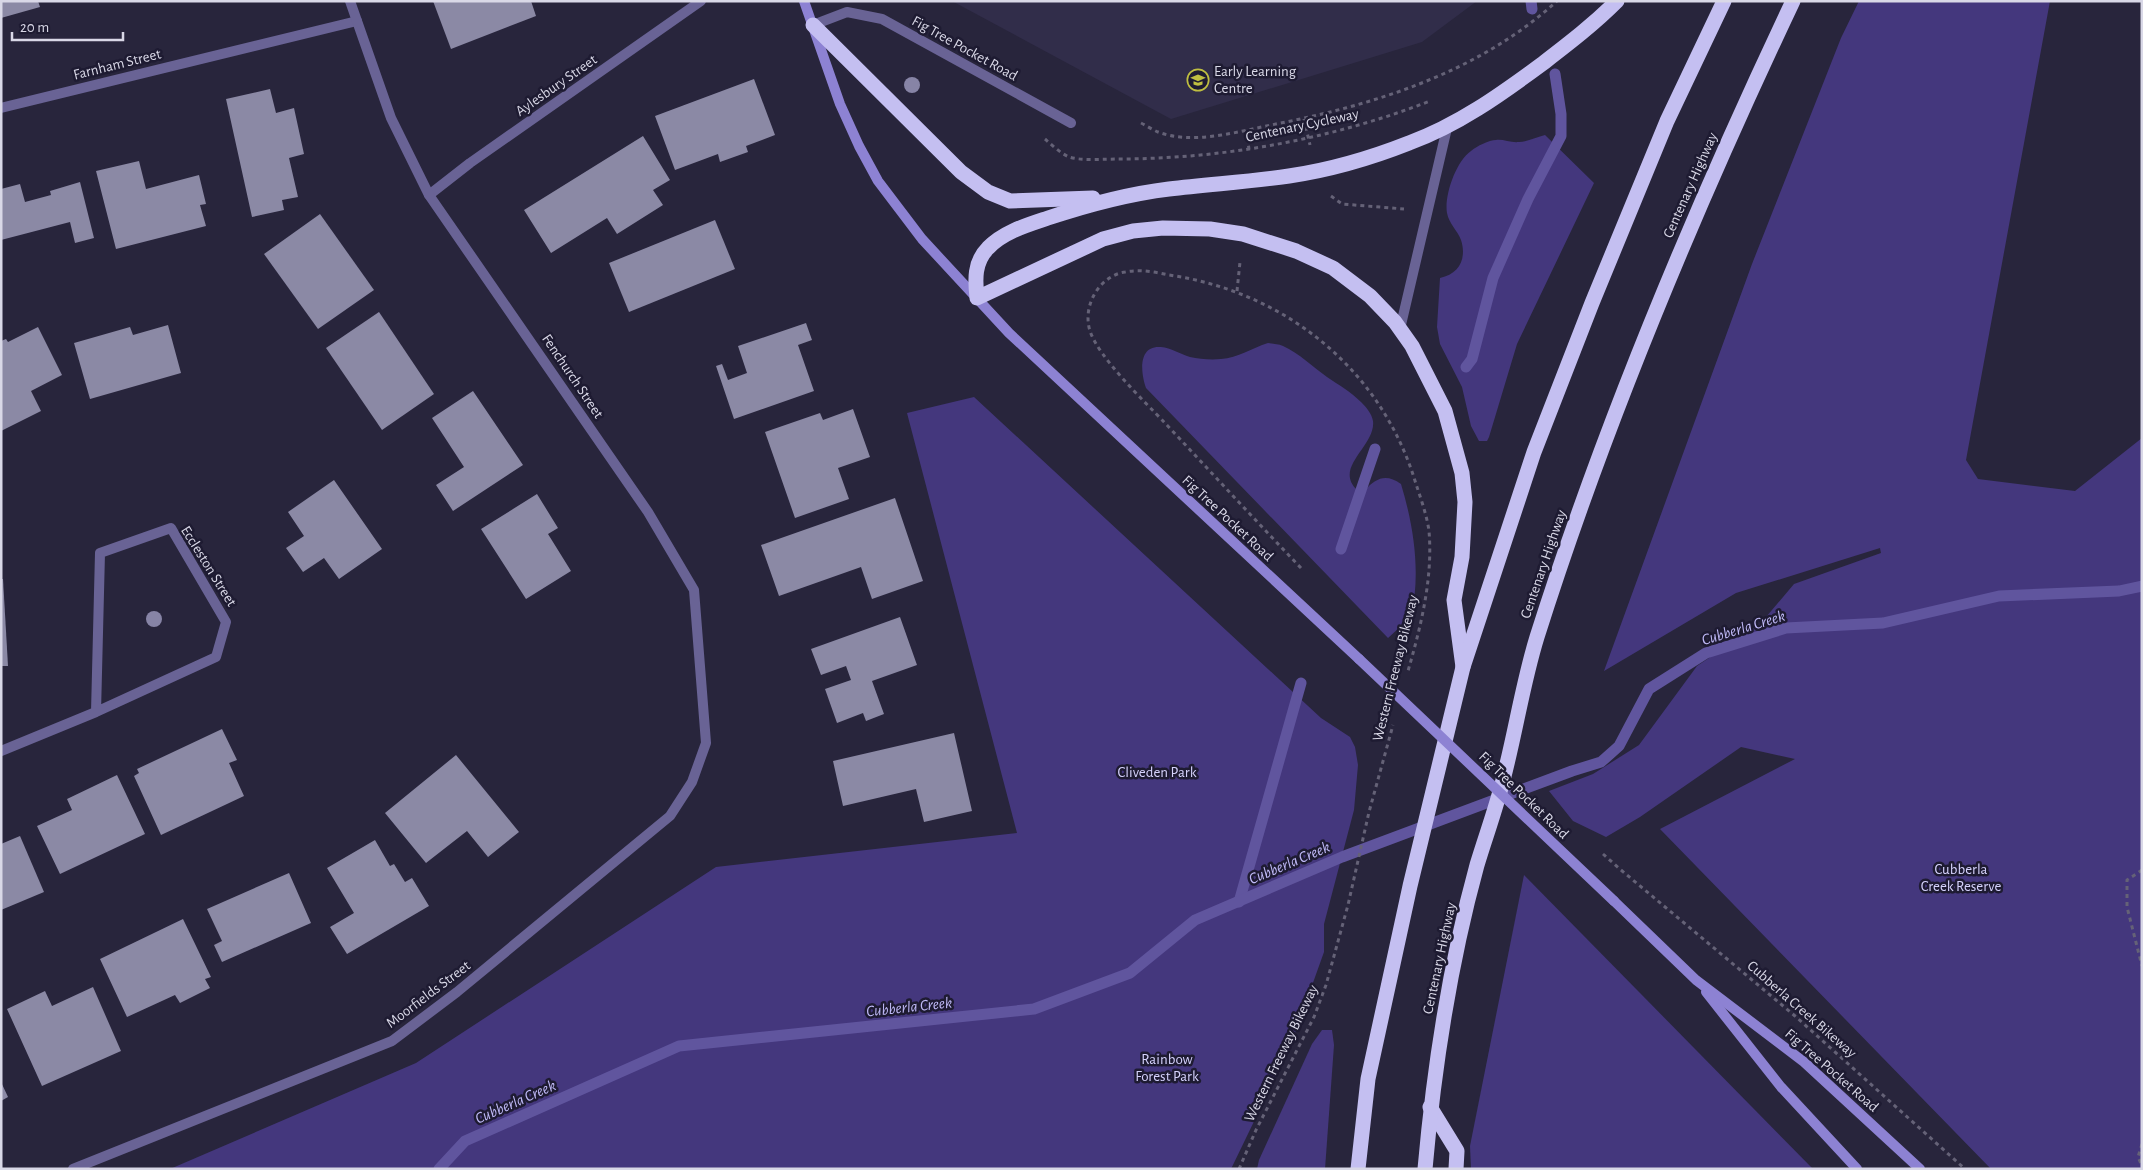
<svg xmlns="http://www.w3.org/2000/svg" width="2143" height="1170" viewBox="0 0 2143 1170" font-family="'Alegreya Sans',sans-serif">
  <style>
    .built { fill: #312d4a }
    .green { fill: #44377d }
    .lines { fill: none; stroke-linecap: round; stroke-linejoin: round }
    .stream { stroke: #60559e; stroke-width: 11 }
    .building { fill: #8b89a5 }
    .path { stroke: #656277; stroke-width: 3; stroke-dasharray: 4 4; stroke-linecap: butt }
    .lane { stroke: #696395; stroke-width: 10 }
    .street { stroke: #696395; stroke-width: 10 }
    .secondary { stroke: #8d82d3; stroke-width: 10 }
    .highway { stroke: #c4bff1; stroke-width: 15 }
    .path-bridge { stroke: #656277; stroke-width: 3; stroke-dasharray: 4 4; stroke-linecap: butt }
    .secondary-bridge { stroke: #8d82d3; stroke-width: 10 }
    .tree { fill: #8784a6 }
    .labels { text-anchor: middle; stroke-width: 5; stroke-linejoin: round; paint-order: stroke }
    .street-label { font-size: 15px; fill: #d9d8e7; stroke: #1e1b32 }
    .poi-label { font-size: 15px; fill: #d9d8e7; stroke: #1e1b32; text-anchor: start }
    .park-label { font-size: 15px; fill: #d5d2fc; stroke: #1e1b32 }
    .water-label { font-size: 16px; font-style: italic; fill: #c0baf8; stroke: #1e1b32 }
  </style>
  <rect width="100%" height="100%" fill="#28253c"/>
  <polygon class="built" points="952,1 1477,1 1422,42 1171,119"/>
  <g class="green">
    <polygon points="1859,1 2050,1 1966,460 1978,479 2075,491 2142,438 2142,1169 1991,1169 1660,829 1795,759 1741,747 1640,817 1606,837 1573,821 1549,791 1593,774 1639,745 1697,666 1761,623 1794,584 1881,553 1880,548 1736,593 1604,671 1752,264 1841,38"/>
    <path d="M1545,135L1594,183L1517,344L1489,437L1487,441H1479L1471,426L1462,387L1440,344L1437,327L1440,278C1459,274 1467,259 1461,240C1458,231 1449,224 1447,213C1444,196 1456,161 1471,151C1477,146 1489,140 1496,140C1503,139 1511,143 1519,142C1527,142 1537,137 1545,135Z"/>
    <path d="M1268,343C1273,344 1278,344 1283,346C1299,353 1313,367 1327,377C1339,385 1351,392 1361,402C1366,407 1372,414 1373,421C1376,446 1333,467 1357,490H1365C1376,478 1386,473 1401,484C1414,527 1421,573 1411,617L1388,638L1146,388C1141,374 1137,345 1161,347C1171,348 1180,354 1190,357C1199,359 1211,360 1221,359C1238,358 1252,348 1268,343Z"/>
    <polygon points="974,397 1321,718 1350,737 1355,747 1358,765 1354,810 1324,924 1324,952 1290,1047 1231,1169 170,1169 416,1063 716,867 1017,833 907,413"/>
    <polygon points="1524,875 1813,1169 1471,1169 1470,1146"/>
    <polygon points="1322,1030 1332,1030 1334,1045 1325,1169 1257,1169 1259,1160 1312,1044"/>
  </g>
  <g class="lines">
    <g class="stream">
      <polyline points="1531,1 1532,9"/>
      <polyline points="1466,367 1472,359 1493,278 1528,199 1561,136 1561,114 1555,74"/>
      <polyline points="1341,549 1375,449"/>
      <polyline points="1239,902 1301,683"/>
      <polyline points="439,1169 465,1141 679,1046 1034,1009 1130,973 1195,920 1342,857 1572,771 1601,762 1619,746 1649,689 1706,653 1786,628 1883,623 1999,596 2119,591 2142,586"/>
    </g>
  </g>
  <g class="building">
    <polygon points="1,1 38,1 40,7 1,18"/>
    <polygon points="433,1 531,1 536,16 451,49"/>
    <polygon points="754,79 775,135 746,146 748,152 720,162 718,154 675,170 655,116"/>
    <polygon points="270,89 276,113 294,108 304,154 289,158 298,197 282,200 284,210 252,217 226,99"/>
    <polygon points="643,136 670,180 653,190 663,205 617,234 607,218 551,253 524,210"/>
    <polygon points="139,161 146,189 199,175 206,204 200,205 206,226 116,249 96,171"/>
    <polygon points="80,182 94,238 75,243 70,222 1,240 1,189 20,184 25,202 51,195 50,191"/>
    <polygon points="320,214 374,290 318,329 264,254"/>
    <polygon points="715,220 735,269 629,312 609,263"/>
    <polygon points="379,312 434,394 382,430 326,348"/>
    <polygon points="806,323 812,340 798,345 814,391 734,419 716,366 722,364 728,380 747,373 738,346"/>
    <polygon points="168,325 181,373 90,399 74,343 130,327 133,335"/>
    <polygon points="38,327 62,375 31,391 41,411 1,431 1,341 6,339 8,342"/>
    <polygon points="473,391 523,465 453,511 436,485 464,467 432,418"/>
    <polygon points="853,409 870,457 838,468 849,499 795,518 765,432 820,413 823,420"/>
    <polygon points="334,480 382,549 339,579 324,558 303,572 286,548 304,536 288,512"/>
    <polygon points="537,494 558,528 548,534 571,571 526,599 481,529"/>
    <polygon points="895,498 923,581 872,599 861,567 779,596 761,545"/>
    <polygon points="1,579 3,579 8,666 1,666"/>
    <polygon points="900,617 917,665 872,681 884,714 866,721 863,713 837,723 825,689 851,680 846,666 821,675 811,649"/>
    <polygon points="222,729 237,760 229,763 244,796 161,835 134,776 139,773 137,769"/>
    <polygon points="954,733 972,811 924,822 916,789 843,806 833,761"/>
    <polygon points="456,755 519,832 488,857 467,831 426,863 385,813"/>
    <polygon points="117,775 145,834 60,874 37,826 72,810 67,799"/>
    <polygon points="20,836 44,892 1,910 1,844"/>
    <polygon points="375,840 390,866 394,864 405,882 412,878 429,906 347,954 330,927 354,913 327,868"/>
    <polygon points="289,873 311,923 222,962 214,945 222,941 207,909"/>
    <polygon points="183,919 211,977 205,979 210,988 180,1003 175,995 127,1017 100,959"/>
    <polygon points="93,987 121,1051 42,1086 7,1009 45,991 52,1006"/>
    <polygon points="1,1082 8,1097 1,1101"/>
  </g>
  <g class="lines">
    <g class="path">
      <polyline points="1304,119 1310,145"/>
      <path d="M1141,123C1147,126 1153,130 1158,132C1192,145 1237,132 1271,125C1374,105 1478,73 1557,1"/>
      <polyline points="1246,130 1249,149"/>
      <path d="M1045,139C1052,145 1060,153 1069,157C1081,161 1105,159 1118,159C1224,159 1332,139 1430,101"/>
      <polyline points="1331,196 1342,204 1404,209"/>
      <polyline points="1237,291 1240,262"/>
      <path d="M1301,568C1255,520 1210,471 1164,422C1144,401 1099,358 1090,331C1082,306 1099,276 1125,272C1140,269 1155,272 1169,275C1286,292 1382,370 1416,484C1421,499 1427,516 1429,531C1433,578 1421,626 1408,671"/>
      <polyline points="1621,870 1795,1016 1965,1169"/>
      <polyline points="2142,870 2127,880 2127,907 2142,966"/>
      <polyline points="2142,1144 2138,1157 2142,1166"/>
      <polyline points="1239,1169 1256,1130 1314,1017 1326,985 1348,905 1369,812 1393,725"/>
    </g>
    <g class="lane">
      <polyline points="813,25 847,12 882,19 1071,123"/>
      <polyline points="1400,329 1447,128"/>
    </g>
    <g class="street">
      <polyline points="1,108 357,21"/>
      <polyline points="429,195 470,163 701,1"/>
      <polyline points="1,751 96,712 216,657 226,622 171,528 100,553 96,712"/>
      <polyline points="73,1169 392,1041 457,992 670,816 692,782 706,743 694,590 648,512 429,195 391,118 350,1"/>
    </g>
    <g class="secondary">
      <polyline points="804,1 840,104 859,146 878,181 922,239 1009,333 1359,659"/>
      <polyline points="1614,901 1696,980 1804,1062 1920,1169"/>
      <polyline points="1706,992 1781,1087 1857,1169"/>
    </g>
    <g class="highway">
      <polyline points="813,25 961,172 988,192 1010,201 1093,198"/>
      <path d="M1463,667L1454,600L1462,557L1465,502L1462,473L1445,411L1412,346L1395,322L1370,296L1333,268L1296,251L1243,234L1210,229L1163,228L1133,231L1103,239L977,298C975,280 974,262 988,248C1003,232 1027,225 1048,218C1087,205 1128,194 1169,189C1209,184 1249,182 1289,176C1330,170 1371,158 1409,143C1458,125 1500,95 1542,64C1568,44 1593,25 1617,1"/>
      <polyline points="1430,1107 1457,1151 1456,1169"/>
      <polyline points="1358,1169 1368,1079 1410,886 1463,667 1534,452 1592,303 1667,121 1724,1"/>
      <path d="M1425,1169C1434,1067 1450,963 1477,865C1486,835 1497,806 1504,776C1516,730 1523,682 1537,637C1606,419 1695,208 1793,1"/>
    </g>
    <polyline class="path-bridge" points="1603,854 1621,870"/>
    <polyline class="secondary-bridge" points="1359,659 1614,901"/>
  </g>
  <g class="tree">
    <circle cx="912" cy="85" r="8"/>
    <circle cx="154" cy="619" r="8"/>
  </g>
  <defs>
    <g id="school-ring" transform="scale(1.125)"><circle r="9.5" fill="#1e1b32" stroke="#bfbe41" stroke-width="1.5"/><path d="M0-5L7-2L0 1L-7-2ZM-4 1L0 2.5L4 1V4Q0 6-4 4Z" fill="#bfbe41"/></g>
  </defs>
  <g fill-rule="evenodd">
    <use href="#school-ring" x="1198" y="80"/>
  </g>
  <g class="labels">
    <g class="street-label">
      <text transform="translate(965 48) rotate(29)" y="5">Fig Tree Pocket Road</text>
      <text transform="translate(117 64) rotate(-14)" y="5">Farnham Street</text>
      <text transform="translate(556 85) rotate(-35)" y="5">Aylesbury Street</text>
      <text transform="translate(1302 125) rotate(-12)" y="5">Centenary Cycleway</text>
      <text transform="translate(1690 185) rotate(-66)" y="5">Centenary Highway</text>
      <text transform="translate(573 376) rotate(56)" y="5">Fenchurch Street</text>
      <text transform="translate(1228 518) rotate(43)" y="5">Fig Tree Pocket Road</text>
      <text transform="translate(1543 564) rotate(-71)" y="5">Centenary Highway</text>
      <text transform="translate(209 566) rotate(58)" y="5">Eccleston Street</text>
      <text transform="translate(1395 668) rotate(-76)" y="5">Western Freeway Bikeway</text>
      <text transform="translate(1524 795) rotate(44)" y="5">Fig Tree Pocket Road</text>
      <text transform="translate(1439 958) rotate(-78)" y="5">Centenary Highway</text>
      <text transform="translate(428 994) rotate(-37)" y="5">Moorfields Street</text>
      <text transform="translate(1802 1009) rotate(41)" y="5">Cubberla Creek Bikeway</text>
      <text transform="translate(1281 1053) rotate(-64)" y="5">Western Freeway Bikeway</text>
      <text transform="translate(1832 1070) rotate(41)" y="5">Fig Tree Pocket Road</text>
    </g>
    <g class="poi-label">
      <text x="1214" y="76">Early Learning<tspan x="1214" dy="17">Centre</tspan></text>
    </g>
    <g class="park-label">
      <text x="1157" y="777">Cliveden Park</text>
      <text x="1961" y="874">Cubberla<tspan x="1961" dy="17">Creek Reserve</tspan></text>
      <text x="1167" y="1064">Rainbow<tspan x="1167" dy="17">Forest Park</tspan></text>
    </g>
    <g class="water-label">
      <text transform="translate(1743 627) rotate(-17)" y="6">Cubberla Creek</text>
      <text transform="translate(1289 862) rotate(-23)" y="6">Cubberla Creek</text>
      <text transform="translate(909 1006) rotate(-6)" y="6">Cubberla Creek</text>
      <text transform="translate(515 1101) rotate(-24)" y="6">Cubberla Creek</text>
    </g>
  </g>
  <rect width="2143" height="1170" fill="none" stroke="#d9d8e7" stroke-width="5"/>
  <path d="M12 32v8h111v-8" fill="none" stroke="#d9d8e7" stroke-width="2.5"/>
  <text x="20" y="32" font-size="15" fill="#d9d8e7" stroke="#1e1b32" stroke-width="4" paint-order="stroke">20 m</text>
</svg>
